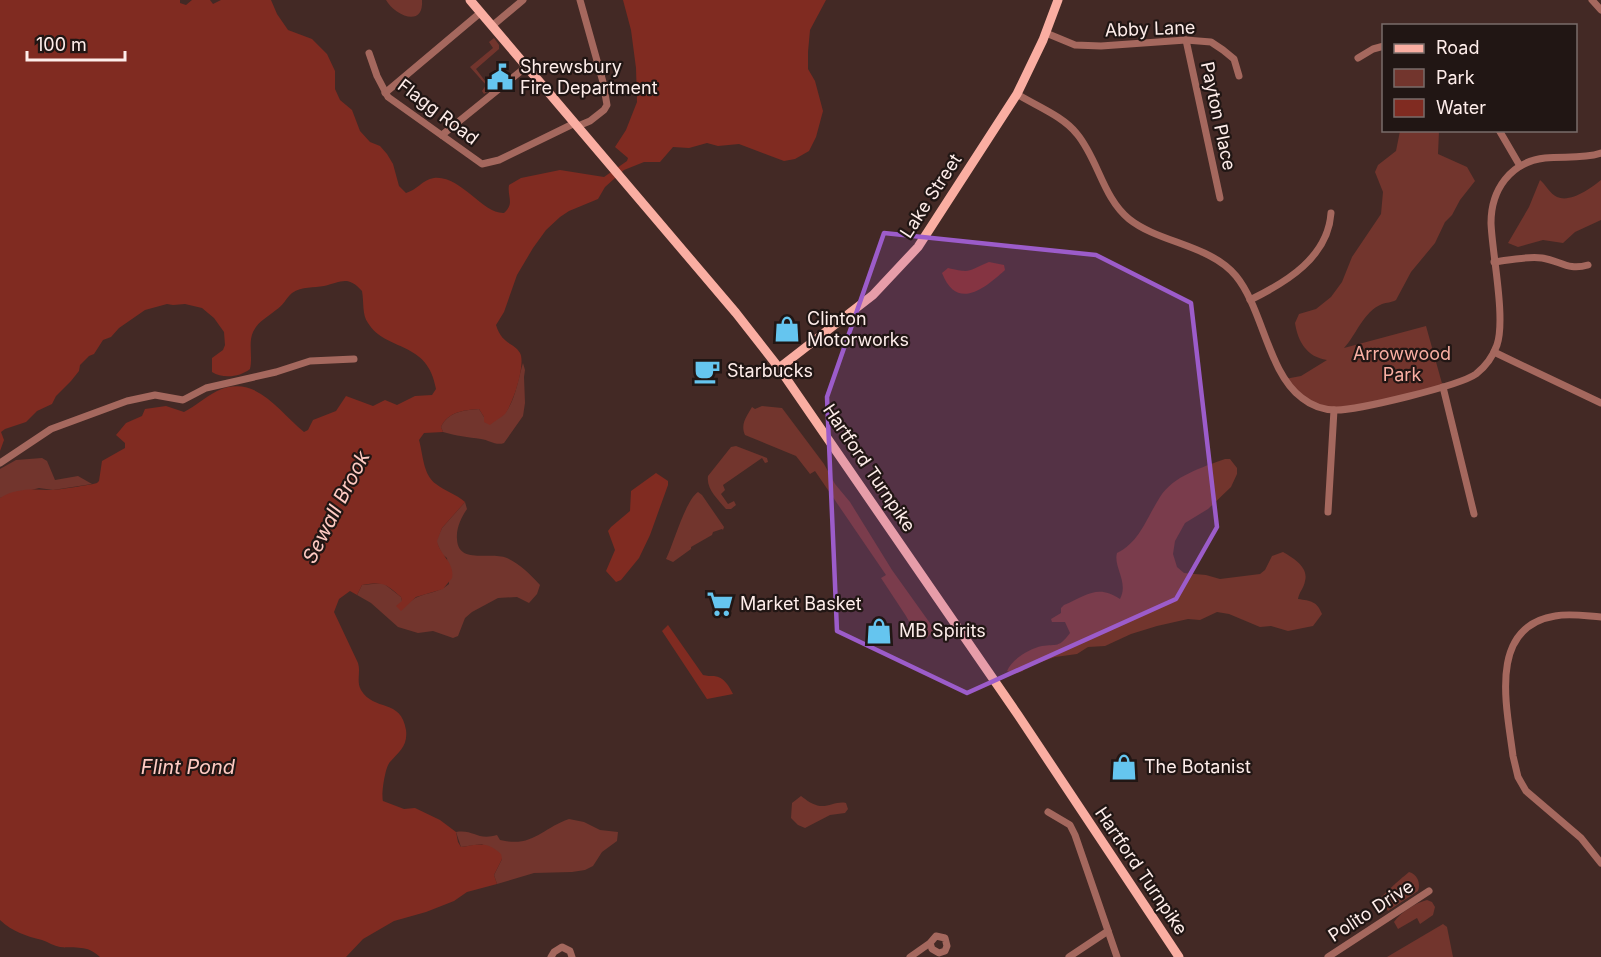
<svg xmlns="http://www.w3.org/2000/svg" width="1601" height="957" viewBox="0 0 1601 957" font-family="Inter,sans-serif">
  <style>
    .green { fill: #72352d }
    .water { fill: #802b21 }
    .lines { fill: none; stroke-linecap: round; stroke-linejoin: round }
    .minor { stroke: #a5685e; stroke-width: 7 }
    .major { stroke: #faaea2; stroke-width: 9 }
    .marked { fill: #9c5cca; fill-opacity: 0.2; stroke: #9c5cca; stroke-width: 4.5; stroke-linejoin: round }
    .labels { text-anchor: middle; stroke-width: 4.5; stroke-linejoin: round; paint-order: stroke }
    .street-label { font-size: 18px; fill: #feedea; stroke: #211614 }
    .poi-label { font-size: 18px; fill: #feedea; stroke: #211614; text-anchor: start }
    .park-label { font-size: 18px; fill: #f9afa3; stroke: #211614 }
    .water-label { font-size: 20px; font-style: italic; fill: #ffcbc3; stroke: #211614 }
  </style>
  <rect width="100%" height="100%" fill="#432925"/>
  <g class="green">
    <path d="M386,0H422C424,28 395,16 386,0Z"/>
    <polygon points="494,38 499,45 499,49 476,69 491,89 484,94 482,91 486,85 470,67 493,48 489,42"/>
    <path d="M1400,131H1439L1438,154L1467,167L1475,181L1460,200L1452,215L1445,222L1435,243L1411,272L1396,300C1391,303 1387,302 1382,304C1363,312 1357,334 1344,348L1426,326L1443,387L1334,410L1304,400L1285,379L1301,376L1327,360C1307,357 1298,342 1295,323L1299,314L1316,309L1331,297L1342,282L1352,257L1381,214L1383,192L1375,172L1378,165L1396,151Z"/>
    <path d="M1540,180C1546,185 1550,194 1557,197C1571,203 1591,188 1601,180V220L1575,232L1563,243L1543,240L1518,247L1508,243L1529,207Z"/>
    <path d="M523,363L525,370L524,377L525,403L523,416L504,443C496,446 489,440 481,439C468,437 456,436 443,432L441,427C448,412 463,410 479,409L484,417C488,418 494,420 498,418C514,412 518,378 523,363Z"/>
    <path d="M762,406L782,408L824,464L835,484L850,502L892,570L932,626L933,631L927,638L920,636L918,638L906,616L881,578L886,575L815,471L810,474L796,456L745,435C740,424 747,416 752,407L755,409Z"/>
    <path d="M736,446L767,458L768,462L765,463L762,458L723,485L725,490L721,494L728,504L734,501L736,505L731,509H726C718,499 706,489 708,476L731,447Z"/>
    <polygon points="42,458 47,461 55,480 78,476 92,484 53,490 39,488 0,498 0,469 16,460"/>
    <path d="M1225,459H1230L1237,468V474L1231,487L1208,509L1185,523L1175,541L1173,554L1177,567L1184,573L1206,575L1220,579L1260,574L1265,570L1272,556L1283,552C1293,558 1309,567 1305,581C1304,588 1299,592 1298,599C1311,601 1317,601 1322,614L1313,626L1288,631L1271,626L1260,627L1229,614L1217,612L1200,620L1188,619L1157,626L1131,634L1105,646L1088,647L1077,654L1055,657L1024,668L1023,671L1014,674L1007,671C1012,659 1029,649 1042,646C1057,644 1059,648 1070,633L1065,622H1052L1051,619L1061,613V608L1064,605C1087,595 1098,584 1120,599C1129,582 1113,567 1117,553C1140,542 1147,517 1160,497C1173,476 1203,467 1225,459Z"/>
    <path d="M698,492L702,495L724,527L723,530L722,529L713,532L712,535L691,547V549L673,562L666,559C674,543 685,501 698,492Z"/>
    <path d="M465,502L467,509C461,518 456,528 457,539C458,565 490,551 507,558C520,564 530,574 540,585L537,594L529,603L517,597L498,598L472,612L465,618L458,636L453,638L433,631L418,633L398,627L371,603L357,595L362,585L383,583L401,597L402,601H411C422,592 438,594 449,584L447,558L442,554L436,541L442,528Z"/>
    <path d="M801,796C806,800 813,805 820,806C829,807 837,801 846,803L848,809L845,813L830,815L805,828L798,825L791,818L792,803Z"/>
    <path d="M569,819L584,822L600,830L618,832L617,841L602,852L593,866L585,870L572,872L534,873L497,884L494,875L502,859L482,844L461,847L456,832C474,829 477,841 497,835L500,840C533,848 542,828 569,819Z"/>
    <path d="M1409,872C1417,874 1421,883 1418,891L1388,911L1380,899C1382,895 1404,876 1409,872Z"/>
    <path d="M1427,900L1432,902L1435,907L1433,915L1420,924L1417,918L1398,929L1394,922C1401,912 1415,903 1427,900Z"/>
    <polygon points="1443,924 1447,927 1453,957 1387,957"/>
  </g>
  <g class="water">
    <path d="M0,0H180V3L186,5L192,0H210L213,4L221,0H271L277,14L288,30L312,39L327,54L335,71V89L340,100L352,110L360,131L370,142L380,146L387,154L393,164L399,186L406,193C417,190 422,180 434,178C461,175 482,214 504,213C515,203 507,197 509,185L521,178L560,170L604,177L627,161L628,158L615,147L626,130L637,102L636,68L631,30L623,0H826L810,30L808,52V69L815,81L823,111L816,137L809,151L795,159L784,161L739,144L718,146L707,143L689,148L673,147L660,162H644L624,170L605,187L598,199L569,211L560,217L546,230L533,248L517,275L504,312L496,325C502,345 514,342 520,353C526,364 513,404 505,414C501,418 494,421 490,425L484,422V417L479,409C463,410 448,412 441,427L443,432L424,433L419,440C423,454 423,475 436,484C445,491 456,494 465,502L442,528L437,541C440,556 455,562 452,578L443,589L416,597L401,611L396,606L402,601L401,597C384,583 385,582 362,585L357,595L350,591L339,599L334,612L358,663C361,672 356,681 361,690C374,712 401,698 406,730C408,746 399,752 390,762C385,767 381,795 383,801L404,809L415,808L440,820L456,832L458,842L461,847C479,844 487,841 501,854L502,859L494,875L497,884L467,892L454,901L426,912L394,921L363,939L346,957H100C86,944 77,949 60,947C54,946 48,942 42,940C26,936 13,932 0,920V498C15,488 33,489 50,490C59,490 89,485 97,483L99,481L102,461L125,448V443L116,435L126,423L142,416L145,409L166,406L184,412C196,406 205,397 217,391C256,373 278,411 304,432L308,430L313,420L336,411L346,396L373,406L385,400L397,405L415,396L432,395L436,389C428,340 386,352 368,323C362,315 364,302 362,291C348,275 341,282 324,286C314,288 302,286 292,293C286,298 283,306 276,310C268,317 258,321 253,332C248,343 253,357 250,369C240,377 223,379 212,372V358L223,350L225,345L224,332L214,318L202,308L185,304L173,305L167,304L145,310L119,328L111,337L103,340L94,354L89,356L80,365L79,371L71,381L56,396L52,404L37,411L26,422L5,429L1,432L4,440L0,451Z"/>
    <path d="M989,262L1004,265L1005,270C984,289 957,311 942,273L948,268C973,274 968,270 989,262Z"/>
    <polygon points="656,473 668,481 668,485 650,535 639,558 621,580 616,582 606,571 615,550 608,531 611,527 630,511 631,491"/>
    <path d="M668,625L703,675C707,676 710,676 714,676C724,677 729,686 733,694L707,699L662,631Z"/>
  </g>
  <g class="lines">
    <g class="minor">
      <polyline points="1592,0 1601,10"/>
      <polyline points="492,26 523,0"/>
      <polyline points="1046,33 1075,45 1101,46 1186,40 1211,42 1223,50 1234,59 1239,76"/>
      <polyline points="1186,40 1220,198"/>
      <polyline points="369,53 377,76 388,97 482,164 499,160 575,123"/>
      <polyline points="1358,58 1373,49 1384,46"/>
      <polyline points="385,93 480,13"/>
      <path d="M1017,94C1036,106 1063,116 1077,134C1098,159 1103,198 1129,219C1159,243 1211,245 1236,276C1263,309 1268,373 1302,398C1312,406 1324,410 1336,410C1358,410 1459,386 1476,374C1485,367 1493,356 1497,345C1506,318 1492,253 1491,223C1491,190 1510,162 1545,158C1564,156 1583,159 1601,153"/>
      <polyline points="578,126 590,121 604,110 607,105 603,82 580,0"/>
      <polyline points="1499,130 1520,166"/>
      <polyline points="442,135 526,67"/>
      <path d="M1494,262C1509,260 1527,256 1542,258C1561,261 1568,271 1588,265"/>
      <path d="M1250,300C1287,282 1328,257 1331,213"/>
      <polyline points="1494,352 1601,403"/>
      <polyline points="1443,387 1474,514"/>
      <polyline points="0,463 51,429 127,401 155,395 183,400 206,388 276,372 310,361 354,359"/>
      <polyline points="1328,512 1334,410"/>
      <path d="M1601,617C1586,616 1570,613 1555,616C1487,627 1507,708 1513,756L1518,777L1526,791L1581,838L1601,863"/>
      <polyline points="1048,812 1070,825 1075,835 1117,957"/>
      <polyline points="551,957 554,952 562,947 570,951 572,957"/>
      <polyline points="910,957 930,943 936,936 945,938 947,946 945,951 939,953 932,949 930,943"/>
      <polyline points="1069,957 1108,931"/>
      <polyline points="1328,957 1429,891"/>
    </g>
    <g class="major">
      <polyline points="470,0 736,313 779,368 1018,715 1179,957"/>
      <polyline points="779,368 873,295 918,247 1017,94 1043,40 1058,0"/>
    </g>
  </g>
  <path class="marked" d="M884,233L1096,255L1191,303L1217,527L1176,599L967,693L837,631L827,397Z"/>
  <defs>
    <g id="civic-bare" transform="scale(2.07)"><path d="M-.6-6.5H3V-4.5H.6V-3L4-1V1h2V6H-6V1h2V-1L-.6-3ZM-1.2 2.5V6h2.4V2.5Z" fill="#65c5ef" stroke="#211614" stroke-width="2.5" paint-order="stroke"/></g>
    <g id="shop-bare" transform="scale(2.07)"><path d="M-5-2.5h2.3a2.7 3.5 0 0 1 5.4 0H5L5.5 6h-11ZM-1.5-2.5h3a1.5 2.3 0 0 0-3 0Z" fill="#65c5ef" stroke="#211614" stroke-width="2.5" paint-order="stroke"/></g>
    <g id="cafe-bare" transform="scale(2.07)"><path d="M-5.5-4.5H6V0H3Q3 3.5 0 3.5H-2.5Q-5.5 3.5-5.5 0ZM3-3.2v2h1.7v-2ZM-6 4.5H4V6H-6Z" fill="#65c5ef" stroke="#211614" stroke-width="2.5" paint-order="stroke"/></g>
    <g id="supermarket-bare" transform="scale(2.07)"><path d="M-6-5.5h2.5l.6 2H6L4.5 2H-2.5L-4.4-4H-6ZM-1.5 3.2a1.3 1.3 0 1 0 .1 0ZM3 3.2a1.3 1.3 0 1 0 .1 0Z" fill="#65c5ef" stroke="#211614" stroke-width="2.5" paint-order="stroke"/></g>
  </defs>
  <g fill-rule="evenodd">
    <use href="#civic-bare" x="500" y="77"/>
    <use href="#shop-bare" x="787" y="329"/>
    <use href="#cafe-bare" x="707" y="371"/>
    <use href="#supermarket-bare" x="720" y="604"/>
    <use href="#shop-bare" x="879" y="631"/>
    <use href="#shop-bare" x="1124" y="767"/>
  </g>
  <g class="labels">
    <g class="street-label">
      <text transform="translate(1150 29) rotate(-2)" y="6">Abby Lane</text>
      <text transform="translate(438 112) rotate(37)" y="6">Flagg Road</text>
      <text transform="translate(1218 116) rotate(78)" y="6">Payton Place</text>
      <text transform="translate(931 196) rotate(-57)" y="6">Lake Street</text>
      <text transform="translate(869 468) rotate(56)" y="6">Hartford Turnpike</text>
      <text transform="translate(1141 871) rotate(56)" y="6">Hartford Turnpike</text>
      <text transform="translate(1371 911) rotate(-33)" y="6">Polito Drive</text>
    </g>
    <g class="poi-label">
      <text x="520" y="73">Shrewsbury<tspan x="520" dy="21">Fire Department</tspan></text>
      <text x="807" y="325">Clinton<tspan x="807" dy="21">Motorworks</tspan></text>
      <text x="727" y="377">Starbucks</text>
      <text x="740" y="610">Market Basket</text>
      <text x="899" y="637">MB Spirits</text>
      <text x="1144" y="773">The Botanist</text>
    </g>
    <g class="park-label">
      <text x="1402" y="360">Arrowwood<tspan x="1402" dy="21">Park</tspan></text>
    </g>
    <g class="water-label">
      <text transform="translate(336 507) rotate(-63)" y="7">Sewall Brook</text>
      <text x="188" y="774">Flint Pond</text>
    </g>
  </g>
  <rect x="1382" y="24" width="195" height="108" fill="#211614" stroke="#796c6a" stroke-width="1.5"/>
  <rect x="1394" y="44" width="30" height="9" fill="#faaea2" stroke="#796c6a" stroke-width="1.5"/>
  <text x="1436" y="54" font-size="18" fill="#feedea">Road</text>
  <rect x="1394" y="69" width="30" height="18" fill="#72352d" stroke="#796c6a" stroke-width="1.5"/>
  <text x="1436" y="84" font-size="18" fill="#feedea">Park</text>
  <rect x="1394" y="99" width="30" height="18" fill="#802b21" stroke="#796c6a" stroke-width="1.5"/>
  <text x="1436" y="114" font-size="18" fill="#feedea">Water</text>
  <path d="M27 51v9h98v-9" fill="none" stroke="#feedea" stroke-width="3"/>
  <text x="36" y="51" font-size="18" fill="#feedea" stroke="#211614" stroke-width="4.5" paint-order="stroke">100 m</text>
</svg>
